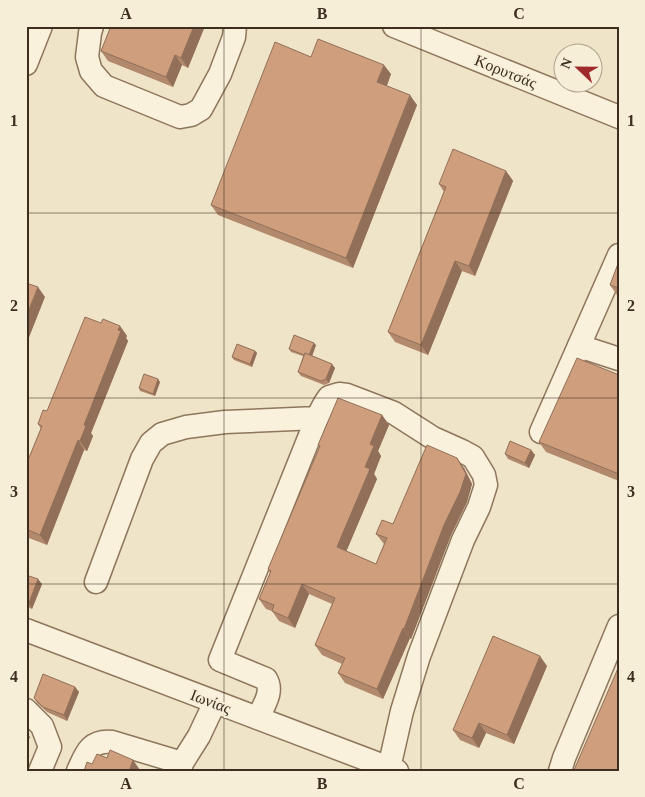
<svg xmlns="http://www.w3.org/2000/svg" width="645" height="797" viewBox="0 0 645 797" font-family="Georgia,serif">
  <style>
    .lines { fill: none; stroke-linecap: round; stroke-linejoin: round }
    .minor-casing { stroke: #8d765c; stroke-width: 25 }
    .minor { stroke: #faf1dc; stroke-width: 22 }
    .wall { fill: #b2896c }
    .shaded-wall { fill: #916f58 }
    .building { fill: #cf9f7d; stroke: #916f58 }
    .grid { fill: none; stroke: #3d2e20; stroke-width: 1; stroke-opacity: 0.55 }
    .labels { text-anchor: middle; stroke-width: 4; stroke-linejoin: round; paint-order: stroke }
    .street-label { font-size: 16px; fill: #3d2e20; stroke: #f7eed8 }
    .neatline { fill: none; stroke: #3d2e20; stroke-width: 2 }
    .grid-label { font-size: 16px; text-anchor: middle; font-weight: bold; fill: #3d2e20 }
  </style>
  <rect width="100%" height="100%" fill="#f0e4c8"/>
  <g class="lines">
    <g class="minor-casing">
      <g id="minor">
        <polyline points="92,26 90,33 87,57 91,71 104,86 180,117 191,115 201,109 220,74 234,37 235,26"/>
        <polyline points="394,26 619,117"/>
        <polyline points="26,64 41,26"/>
        <polyline points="579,346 619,359"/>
        <polyline points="541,432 619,255"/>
        <polyline points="96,582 142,459 151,443 162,434 186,427 225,422 317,418 325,403 329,397 339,394 347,395 394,413 433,438 462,451 473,457 484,475 486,485 479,507 463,540 419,656 402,711 389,768"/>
        <polyline points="26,630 397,771"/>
        <polyline points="26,710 42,726 50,747 40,771"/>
        <path d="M258,718C263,706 274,692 266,679L220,660L317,418"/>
        <path d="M78,771C86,753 90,740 112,742L182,763"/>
        <polyline points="180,771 182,763 199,736 215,702"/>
        <polyline points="560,771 564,758 619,626"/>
      </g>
    </g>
    <use href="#minor" class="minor"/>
  </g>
  <g class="wall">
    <polygon points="111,26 205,26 188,68 182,65 173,87 108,61 101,51"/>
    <polygon points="311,57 391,74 387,86 417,105 353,268 218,215 211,205"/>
    <polygon points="506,171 513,181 475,276 462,271 428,355 395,342 388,332 444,192 439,184"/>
    <polygon points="619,261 619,295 617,295 610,285"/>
    <polygon points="101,323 120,326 127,336 126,338 128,341 91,433 93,436 87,451 84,450 47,545 29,538 26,546 26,465 41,429 38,424 47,411"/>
    <polygon points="316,345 312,356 335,368 329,383 324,385 301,376 298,372 303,356 291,352 289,349"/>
    <polygon points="255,351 257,353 252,367 234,360 232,357"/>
    <polygon points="619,375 619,481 546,452 539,442"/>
    <polygon points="160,382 155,396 140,391 139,388"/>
    <polygon points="382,415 389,425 378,451 381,456 374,474 377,479 346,551 376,564 384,544 376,534 393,524 464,468 472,484 467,502 451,535 411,639 410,638 383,699 345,683 338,673 342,664 322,655 315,645 332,604 309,594 295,628 279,621 272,611 266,609 259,599 270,573 268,569 320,447 318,445"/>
    <polygon points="531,450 535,455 529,468 508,459 505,454"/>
    <polygon points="26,575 42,584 32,609 26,606"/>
    <polygon points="547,666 514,744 486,733 479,748 460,740 453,730"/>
    <polygon points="75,687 79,692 67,721 47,712 37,703 34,698"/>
  </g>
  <g class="shaded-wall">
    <polygon points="194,26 205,26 188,68 181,58"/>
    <polygon points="175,55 182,65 173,87 166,77"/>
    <polygon points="384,65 391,74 384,92 377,82"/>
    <polygon points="410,95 417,105 353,268 346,258"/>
    <polygon points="506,171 513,181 475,276 469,266"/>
    <polygon points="455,261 462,271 428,355 421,345"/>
    <polygon points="38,287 45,297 26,345 26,317"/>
    <polygon points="120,326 127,336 126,338 128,341 91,433 93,436 87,451 80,441 84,425"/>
    <polygon points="314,343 316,345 311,359 309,356"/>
    <polygon points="255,351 257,353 252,367 250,364"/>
    <polygon points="332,364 335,368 329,383 326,379"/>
    <polygon points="158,379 160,382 155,396 153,394"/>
    <polygon points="382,415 389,425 378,451 381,456 374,474 377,479 344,557 337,547 365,467 370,444"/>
    <polygon points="78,440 84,450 47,545 40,535"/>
    <polygon points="531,450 535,455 529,468 525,463"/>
    <polygon points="457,458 464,468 472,484 467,502 451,535 411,639 404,629"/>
    <polygon points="26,533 29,538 26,546"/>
    <polygon points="38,579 42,584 32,609 29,603"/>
    <polygon points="302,584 309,594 295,628 288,618"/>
    <polygon points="403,628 410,638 383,699 377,689"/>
    <polygon points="540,656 547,666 514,744 507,735"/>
    <polygon points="75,687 79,692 67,721 64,715"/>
    <polygon points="479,723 486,733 479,748 472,738"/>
    <polygon points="26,732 30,737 26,746"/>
    <polygon points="133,760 140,770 140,771 129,771"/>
  </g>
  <g class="building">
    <polygon points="111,26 194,26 181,58 175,55 166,77 101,51"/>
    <polygon points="318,39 384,65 377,82 410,95 346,258 211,205 275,42 311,57"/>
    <polygon points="453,149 506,171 469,266 455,261 421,345 388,332 446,187 439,184"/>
    <polygon points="619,261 619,288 610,285"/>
    <polygon points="26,283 38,287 26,317"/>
    <polygon points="85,317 101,323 103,319 120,326 118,330 121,331 84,425 86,426 80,441 78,440 40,535 26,529 26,465 42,426 38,424 43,410 47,411"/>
    <polygon points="294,335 314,343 309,355 305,353 304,355 289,349"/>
    <polygon points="237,344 255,351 250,364 232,357"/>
    <polygon points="305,353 332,364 326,379 321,381 298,372"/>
    <polygon points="577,358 619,375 619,474 539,442"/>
    <polygon points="144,374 158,379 153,394 139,388"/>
    <polygon points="338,398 382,415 370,444 374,446 365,467 370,469 337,547 376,564 387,538 376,534 382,520 393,524 427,445 457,458 466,474 460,492 444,525 404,629 403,628 377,689 338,673 345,658 315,645 335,598 302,584 288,618 272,611 274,605 259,599 271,571 268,569 320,446 318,445"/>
    <polygon points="510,441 531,450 525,463 505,454"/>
    <polygon points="26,575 38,579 29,603 26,602"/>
    <polygon points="493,636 540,656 507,735 479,723 472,738 453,730"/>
    <polygon points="619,666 619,771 576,771 574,770"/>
    <polygon points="43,674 75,687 64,715 43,707 34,698"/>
    <polygon points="110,750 133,760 129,771 84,771 87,762 92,764 97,754 107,758"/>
  </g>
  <path class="grid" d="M224,26V771M421,26V771M26,213H619M26,398H619M26,584H619"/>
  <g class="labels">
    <g class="street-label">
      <text transform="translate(506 71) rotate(22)" y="6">Κορυτσάς</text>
      <text transform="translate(211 701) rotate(21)" y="6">Ιωνίας</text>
    </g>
  </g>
  <rect width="645" height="797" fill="none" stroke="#f7eed8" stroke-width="55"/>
  <g transform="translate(578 68) rotate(292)"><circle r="24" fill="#f7eed8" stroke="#ada18e"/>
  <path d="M0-4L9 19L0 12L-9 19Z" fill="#9e2a2b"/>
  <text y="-8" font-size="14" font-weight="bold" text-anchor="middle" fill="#3d2e20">N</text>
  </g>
  <rect x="28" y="28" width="590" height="742" class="neatline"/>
  <g class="grid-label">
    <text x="126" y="19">A</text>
    <text x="322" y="19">B</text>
    <text x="519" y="19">C</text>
    <text x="14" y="126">1</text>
    <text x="631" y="126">1</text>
    <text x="14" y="311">2</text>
    <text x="631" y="311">2</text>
    <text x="14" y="497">3</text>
    <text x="631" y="497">3</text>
    <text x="14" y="682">4</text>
    <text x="631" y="682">4</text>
    <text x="126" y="789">A</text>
    <text x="322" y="789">B</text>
    <text x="519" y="789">C</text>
  </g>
</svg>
